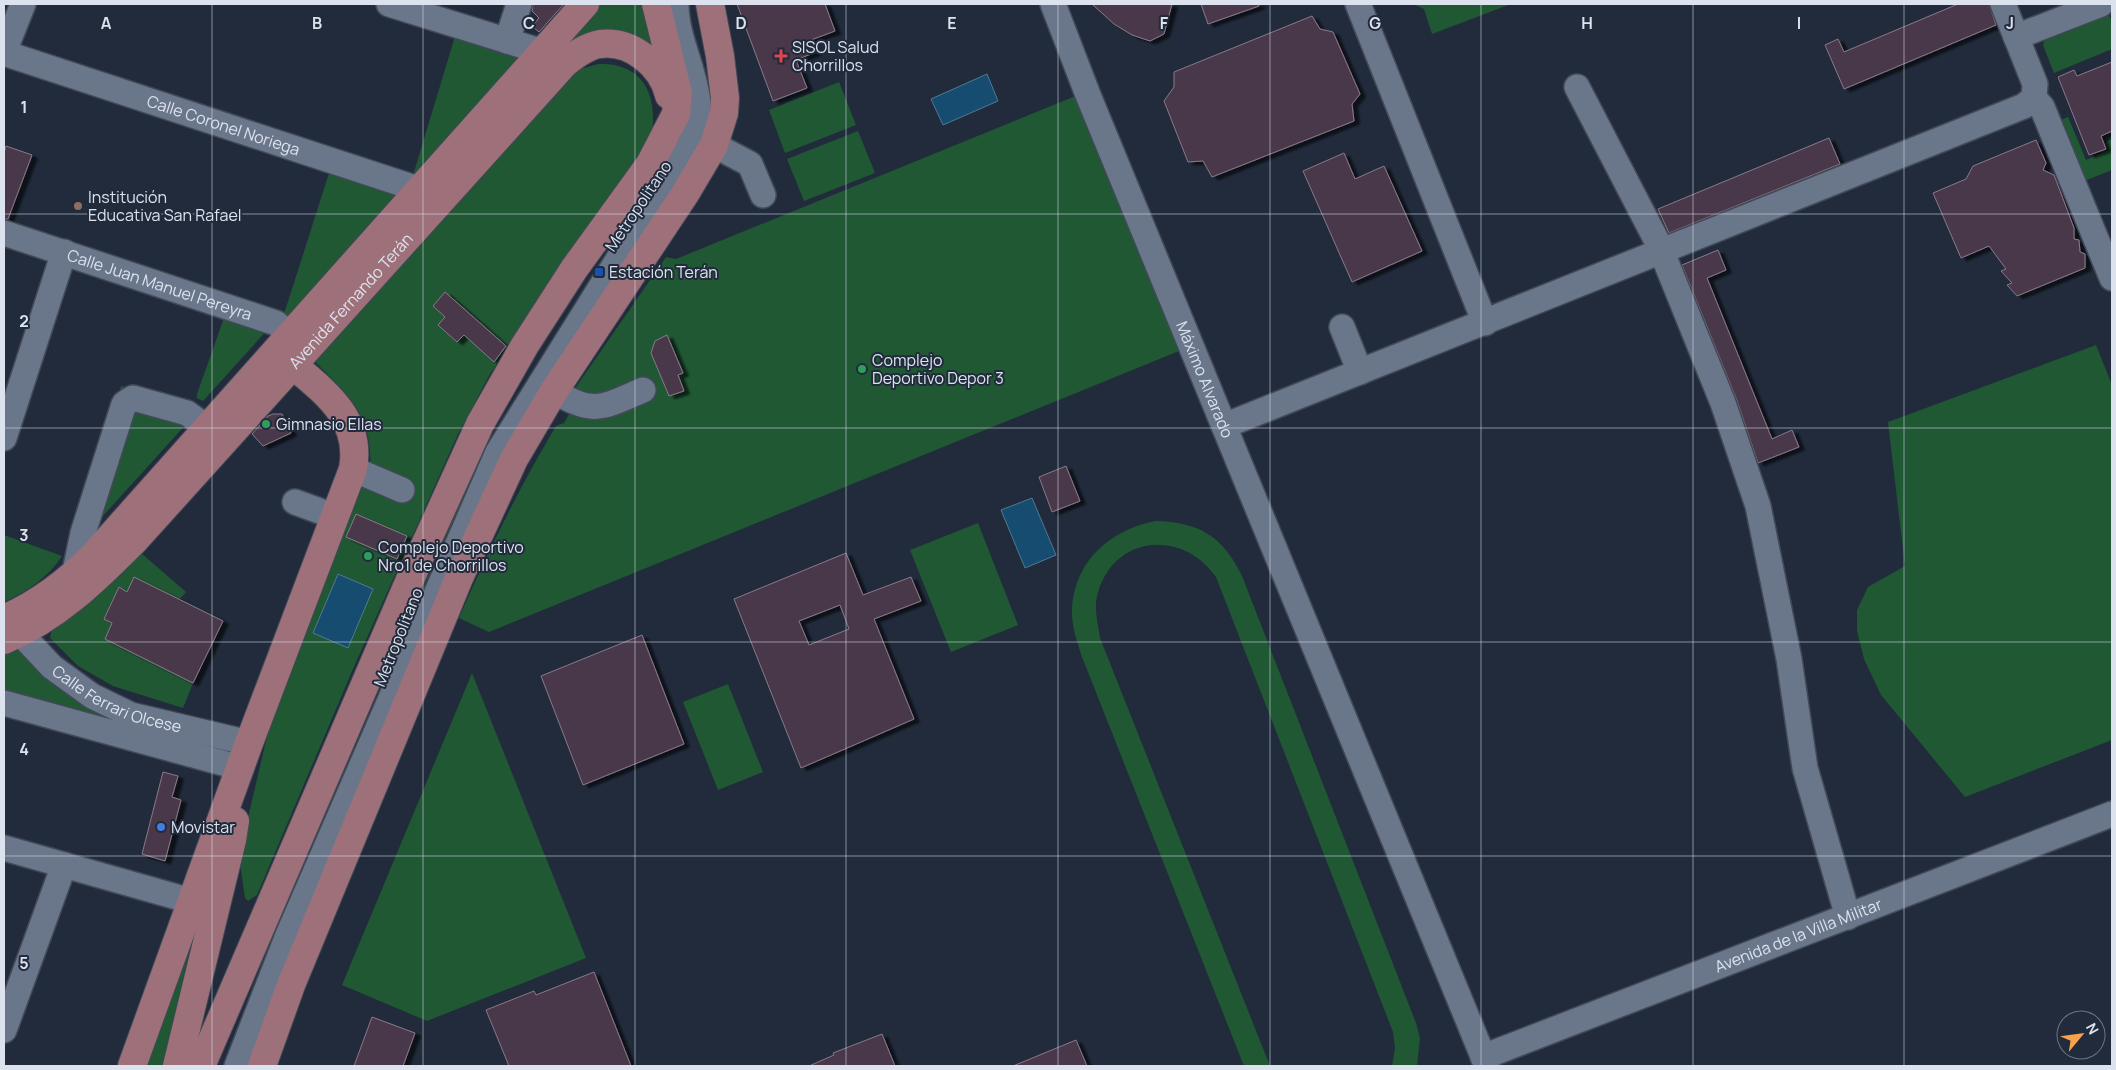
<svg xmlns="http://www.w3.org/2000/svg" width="2116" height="1070" viewBox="0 0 2116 1070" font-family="Manrope,sans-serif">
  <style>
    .green { fill: #205834 }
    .water { fill: #164c6f; stroke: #517995 }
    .building { fill: #493949; stroke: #8a788a; fill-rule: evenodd; filter: url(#shadow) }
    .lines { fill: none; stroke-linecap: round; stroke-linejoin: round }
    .minor-casing { stroke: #414957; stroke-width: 28 }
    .major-casing { stroke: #414957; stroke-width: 30 }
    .minor { stroke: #6a768a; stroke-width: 25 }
    .major { stroke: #9e717a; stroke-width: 28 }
    .grid { fill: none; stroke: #dce3ef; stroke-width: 1; stroke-opacity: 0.55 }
    .health-dot { fill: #e0444e; stroke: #212b3c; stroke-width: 2 }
    .education-dot { fill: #8d6e63; stroke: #212b3c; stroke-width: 2 }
    .transit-dot { fill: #1a4fb4; stroke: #212b3c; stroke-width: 2 }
    .leisure-dot { fill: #2e9e5b; stroke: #212b3c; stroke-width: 2 }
    .shop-dot { fill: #3f7fe0; stroke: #212b3c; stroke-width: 2 }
    .labels { text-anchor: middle; stroke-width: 4; stroke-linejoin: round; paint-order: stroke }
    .poi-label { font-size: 16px; fill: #dce3ef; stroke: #212b3c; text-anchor: start }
    .street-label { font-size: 16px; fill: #dce3ef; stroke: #212b3c }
    .grid-label { font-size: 16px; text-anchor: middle; font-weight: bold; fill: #dce3ef; stroke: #212b3c; stroke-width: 4; stroke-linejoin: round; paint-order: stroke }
  </style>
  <defs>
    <filter id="shadow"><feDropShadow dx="5.5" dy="3" stdDeviation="1" flood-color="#0009"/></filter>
  </defs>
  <rect width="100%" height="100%" fill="#212b3c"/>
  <g class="green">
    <polygon points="597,4 653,4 662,63 574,41 559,46"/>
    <polygon points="1413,4 1511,4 1432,34 1424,9"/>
    <polygon points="2107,11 2112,22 2112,49 2054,73 2043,45 2045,39"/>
    <polygon points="456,33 529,56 411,182"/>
    <path d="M598,64C645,62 659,98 651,139L490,374L458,434L353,669L257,895L248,901L245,898L239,856L269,728L297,643L370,469C374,414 346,393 310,357L577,70Z"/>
    <polygon points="839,82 856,125 785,153 769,110"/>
    <path d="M1078,95L1179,351L489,632L459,618C488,551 519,488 556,426L564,423L580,395L576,387L666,257L676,259Z"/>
    <polygon points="2068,117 2086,160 2109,150 2106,142 2112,139 2112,170 2082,182 2056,122"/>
    <polygon points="858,131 875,173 804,201 787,159"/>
    <polygon points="331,167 404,191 295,320 284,314"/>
    <polygon points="225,315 269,328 203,401 197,398 197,394"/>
    <polygon points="2096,345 2112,385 2112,740 1965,797 1881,695 1864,659 1857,631 1857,610 1868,587 1905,566 1888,422"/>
    <polygon points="121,386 199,410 73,549"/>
    <polygon points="467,486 473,490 369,724 420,595"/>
    <path d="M1155,521C1199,522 1223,536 1242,576L1416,1023L1420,1038L1417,1066H1392L1395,1048L1393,1032L1216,577C1182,528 1112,535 1097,596C1094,610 1098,624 1100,638L1270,1066H1244L1082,657C1077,641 1071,625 1072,608C1075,560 1111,530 1155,521Z"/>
    <polygon points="978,523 1018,625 951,652 910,550"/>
    <path d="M4,535L62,556C48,578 27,591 4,602Z"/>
    <polygon points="141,553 186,592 179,600 127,592 119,587 104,618 112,623 105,639 193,683 183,708 113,686 78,666 50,638 52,629 98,596"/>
    <polygon points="21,646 63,684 229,744 230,751 4,693 4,654"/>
    <polygon points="472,673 586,958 427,1021 342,985"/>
    <polygon points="728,684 763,772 718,790 683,702"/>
    <polygon points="195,928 162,1066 146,1066"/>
  </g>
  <g class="water">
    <polygon points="987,74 998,101 943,125 931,99"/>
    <polygon points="1032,498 1056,555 1025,568 1001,510"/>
    <polygon points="338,574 373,589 348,648 313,633"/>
  </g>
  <g class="building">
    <polygon points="533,4 564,4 539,32 532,26 539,18 532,11"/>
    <polygon points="737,4 825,4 835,31 811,40 816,52 796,60 807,88 773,101"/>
    <polygon points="1092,4 1172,4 1164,34 1150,41 1132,35 1114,24"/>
    <polygon points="1201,4 1259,4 1259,6 1208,24"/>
    <polygon points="1958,4 1989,4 1996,25 1844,89 1825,45 1838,39 1844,52"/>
    <polygon points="1312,16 1320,29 1333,32 1360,94 1352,104 1354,121 1212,177 1203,161 1188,162 1164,101 1174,87 1174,72"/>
    <polygon points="2112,62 2112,131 2101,136 2106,149 2089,155 2058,77 2074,70 2077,76"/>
    <polygon points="1829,138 1840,164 1669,233 1658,209"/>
    <polygon points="2036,140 2046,163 2043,170 2054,175 2074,228 2074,239 2079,240 2080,252 2085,254 2085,268 2017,296 2007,285 2012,283 2001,271 2006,269 1989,246 1961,258 1933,193 1966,179 1973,166"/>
    <polygon points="6,146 32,155 8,219 4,219 4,153"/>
    <polygon points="1344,153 1355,179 1384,166 1422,251 1352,282 1303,171"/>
    <polygon points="1718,250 1726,270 1707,278 1772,439 1792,430 1799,447 1758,463 1736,398 1682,265"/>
    <polygon points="445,292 506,346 494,362 464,335 457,342 438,325 445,317 433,306"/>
    <polygon points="667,335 683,373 678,375 684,391 669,396 651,353 655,341"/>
    <polygon points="273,414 282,414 291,433 263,446 252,434 268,416"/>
    <polygon points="1066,466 1080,501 1052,512 1039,477"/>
    <polygon points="356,514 407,536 397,559 346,537"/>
    <path d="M846,553L863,595L911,577L921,601L874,619L914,719L801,768L734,599ZM840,605L849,629L809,645L799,621Z"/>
    <polygon points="134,577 223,621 193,683 105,639 112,623 104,619 119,587 127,592"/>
    <polygon points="642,635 684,744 583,785 541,676"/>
    <polygon points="163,772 178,776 172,797 181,800 165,861 142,854"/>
    <polygon points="594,972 631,1066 509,1066 486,1010 534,991 536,995"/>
    <polygon points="372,1017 415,1033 403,1066 354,1066"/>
    <polygon points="882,1034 895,1066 809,1066 834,1055 833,1053"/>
    <polygon points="1076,1040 1087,1066 1013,1066"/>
  </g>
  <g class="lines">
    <g class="minor-casing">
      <g id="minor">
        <polyline points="389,4 543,52 557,64"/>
        <path id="s1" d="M1053,4L1088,95L1487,1066"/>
        <polyline points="1358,4 1485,323"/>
        <polyline points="2016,37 2101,4"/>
        <polyline points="507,41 519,4"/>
        <polyline points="4,52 23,4"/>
        <path id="s2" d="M4,53L418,189L436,199"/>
        <polyline points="1577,87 1659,245 1723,403 1758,506 1789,659 1805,768 1848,917"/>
        <polyline points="2034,98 2042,107 2112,278"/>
        <polyline points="714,145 750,164 763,195"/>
        <path id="s3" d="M4,233L276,323L306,348"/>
        <polyline points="1342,327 1360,372"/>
        <path d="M554,391C594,416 603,407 643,390"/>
        <polyline points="1224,426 2024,106 2034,98 2035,84 2003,4"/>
        <polyline points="4,438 64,252"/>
        <polyline points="353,469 402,490"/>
        <polyline points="295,502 336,517"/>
        <polyline points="74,576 83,533 124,404 133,398 187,413 209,429"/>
        <path id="s4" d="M10,616L20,633L52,667L92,696L131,715L249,743"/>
        <polyline points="4,703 241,768"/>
        <polyline points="4,848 191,901"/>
        <polyline points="4,1030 64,865"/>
        <path id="s5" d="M1483,1057L2112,814"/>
        <path d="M237,1066L288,935L498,452L692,141C694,129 699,116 698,103C695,69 676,38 676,4"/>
      </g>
    </g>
    <g class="major-casing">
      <g id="major">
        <path d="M4,619C38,604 69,581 95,554L585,4"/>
        <path id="s6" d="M4,640C57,618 95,580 135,540L565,63C575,55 587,46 600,44C631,40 662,65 669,95"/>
        <path d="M132,1066L249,743L353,469C363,413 317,387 280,354"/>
        <polyline points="177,1066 232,840 235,821"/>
        <polyline points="201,1066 421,554 480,424 525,345 574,269 650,164 676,114 678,93 656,4"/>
        <polyline points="262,1066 291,985 459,578 514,459 554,391 685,194 714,145 724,113 725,98 720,56 710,4"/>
      </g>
    </g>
    <use href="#minor" class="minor"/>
    <use href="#major" class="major"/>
  </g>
  <path class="grid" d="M212,4V1066M423,4V1066M635,4V1066M846,4V1066M1058,4V1066M1270,4V1066M1481,4V1066M1693,4V1066M1904,4V1066M4,214H2112M4,428H2112M4,642H2112M4,856H2112"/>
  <path class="health-dot" d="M778.5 48.5h5v5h5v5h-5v5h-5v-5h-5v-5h5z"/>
  <circle class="education-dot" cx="78" cy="206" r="5"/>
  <rect class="transit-dot" x="594" y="267" width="10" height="10" rx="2.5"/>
  <g class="leisure-dot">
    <circle cx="862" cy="369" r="5"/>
    <circle cx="266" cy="424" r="5"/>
    <circle cx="368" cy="556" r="5"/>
  </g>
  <circle class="shop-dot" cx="161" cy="827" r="5"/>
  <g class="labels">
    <g class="poi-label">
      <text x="792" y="53">SISOL Salud<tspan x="792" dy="18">Chorrillos</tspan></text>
      <text x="88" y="203">Institución<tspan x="88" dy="18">Educativa San Rafael</tspan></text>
      <text x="609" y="278">Estación Terán</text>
      <text x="872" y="366">Complejo<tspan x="872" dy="18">Deportivo Depor 3</tspan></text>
      <text x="276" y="430">Gimnasio Ellas</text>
      <text x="378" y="553">Complejo Deportivo<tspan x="378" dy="18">Nro1 de Chorrillos</tspan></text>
      <text x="171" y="833">Movistar</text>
    </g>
    <g class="street-label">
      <text dy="6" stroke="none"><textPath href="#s2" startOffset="231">Calle Coronel Noriega</textPath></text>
      <text transform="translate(638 206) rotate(-56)" y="6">Metropolitano</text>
      <text dy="6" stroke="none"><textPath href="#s3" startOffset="164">Calle Juan Manuel Pereyra</textPath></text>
      <text dy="6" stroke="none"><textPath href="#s6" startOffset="488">Avenida Fernando Terán</textPath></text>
      <text dy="6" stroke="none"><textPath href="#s1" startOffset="405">Máximo Alvarado</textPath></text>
      <text transform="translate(398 637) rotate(-68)" y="6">Metropolitano</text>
      <text dy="6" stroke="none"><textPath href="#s4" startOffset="140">Calle Ferrari Olcese</textPath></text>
      <text dy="6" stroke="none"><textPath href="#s5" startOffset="338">Avenida de la Villa Militar</textPath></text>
    </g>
  </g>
  <g class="grid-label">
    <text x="106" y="29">A</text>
    <text x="317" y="29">B</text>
    <text x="529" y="29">C</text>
    <text x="741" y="29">D</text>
    <text x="952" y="29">E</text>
    <text x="1164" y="29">F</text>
    <text x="1375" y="29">G</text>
    <text x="1587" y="29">H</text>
    <text x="1799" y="29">I</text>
    <text x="2010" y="29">J</text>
    <text x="24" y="113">1</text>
    <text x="24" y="327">2</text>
    <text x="24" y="541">3</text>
    <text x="24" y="755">4</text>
    <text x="24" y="969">5</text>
  </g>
  <rect width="2116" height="1070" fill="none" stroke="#dce3ef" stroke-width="10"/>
  <g transform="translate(2081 1035) rotate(61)"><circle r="24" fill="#212b3c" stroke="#6c7584"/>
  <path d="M0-4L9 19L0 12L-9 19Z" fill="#f8a14a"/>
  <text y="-8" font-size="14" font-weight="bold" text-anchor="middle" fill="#dce3ef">N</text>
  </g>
</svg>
